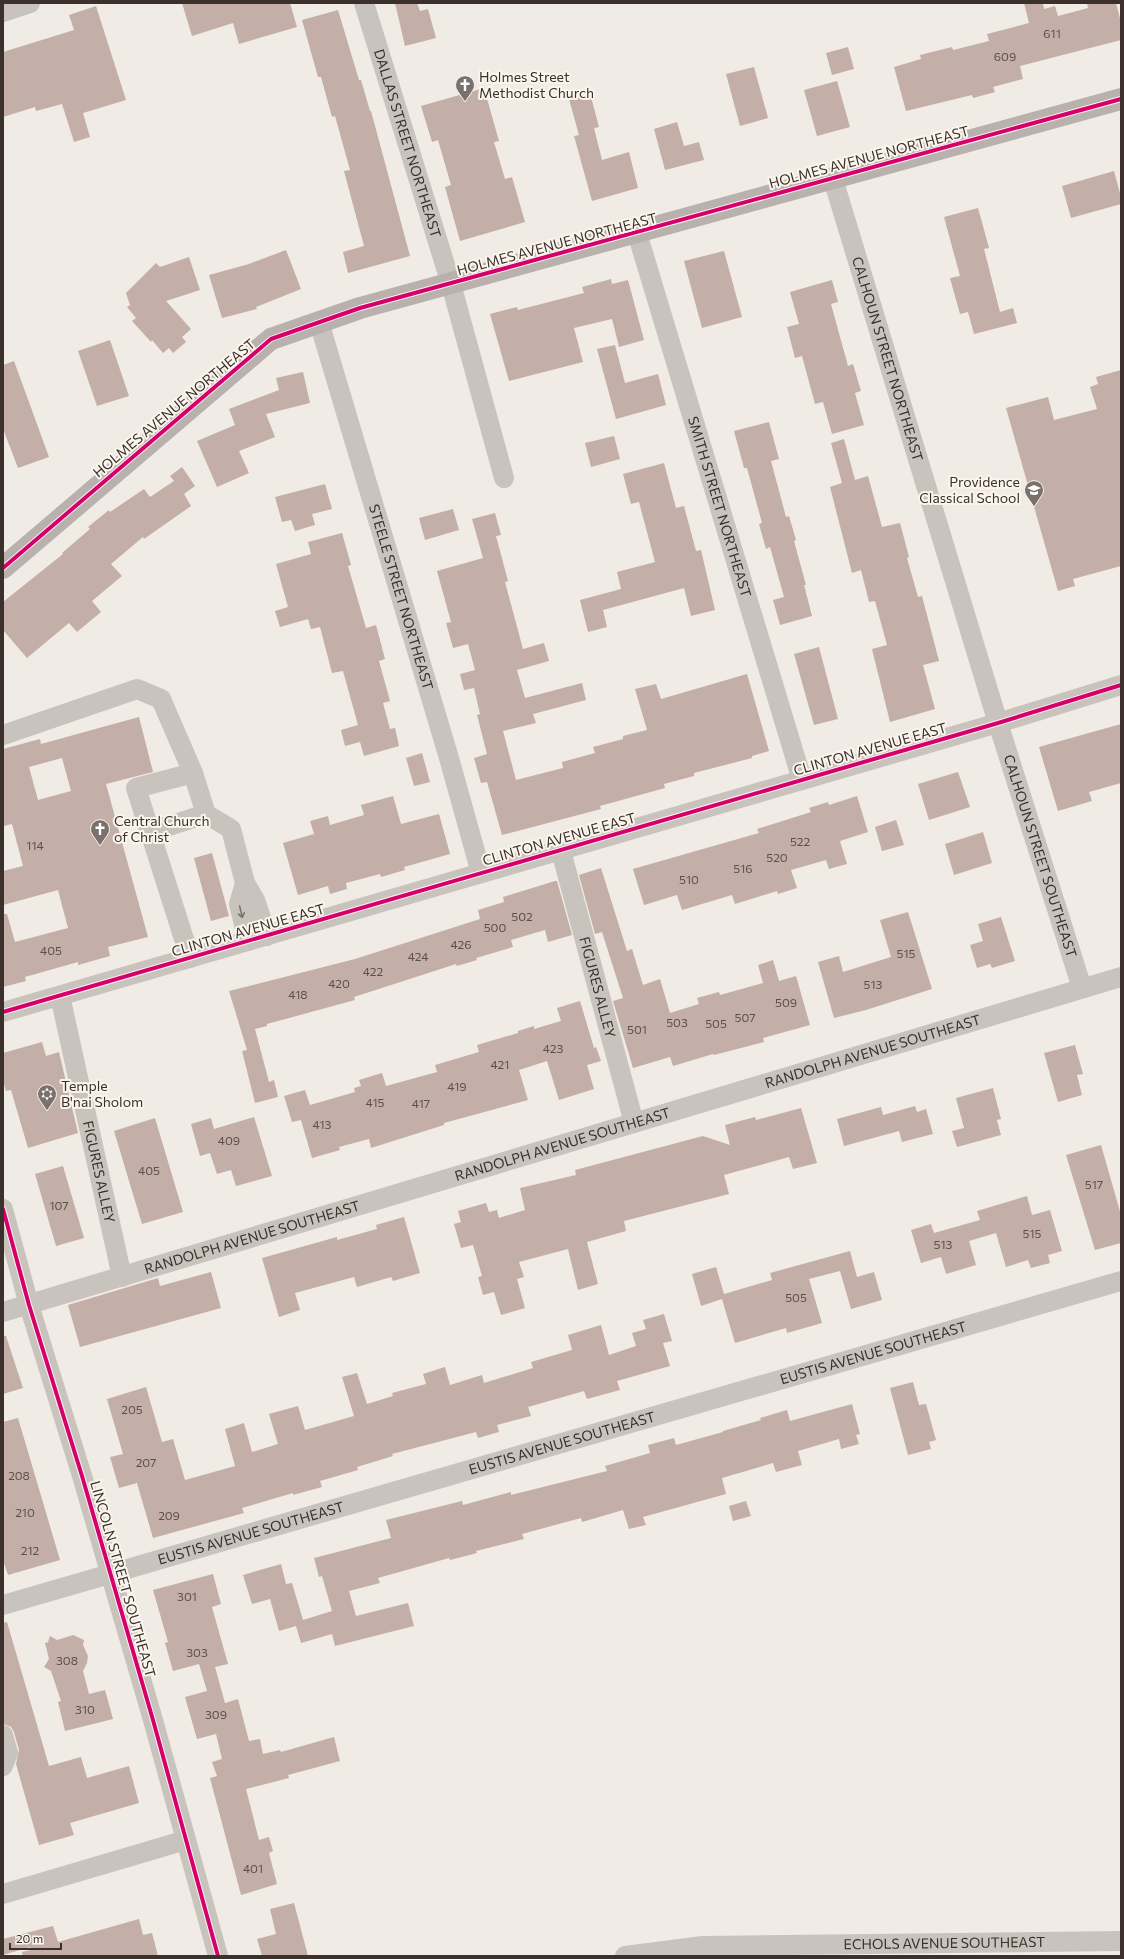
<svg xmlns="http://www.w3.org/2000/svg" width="1124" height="1959" viewBox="0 0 1124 1959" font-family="Commissioner,sans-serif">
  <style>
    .building { fill: #c3afa7; fill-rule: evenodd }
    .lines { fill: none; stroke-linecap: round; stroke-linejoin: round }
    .minor { stroke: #c9c3be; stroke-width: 20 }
    .major { stroke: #b8b1ad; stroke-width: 22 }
    .cycleway-casing { stroke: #fbf5ee; stroke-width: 6 }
    .cycleway { stroke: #d6006c; stroke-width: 4 }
    .oneway { stroke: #7b726d }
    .labels { text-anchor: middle; stroke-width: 4; stroke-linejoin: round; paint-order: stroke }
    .number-label { font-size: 12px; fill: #5d504a }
    .poi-label { font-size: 14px; fill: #3b302b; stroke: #fbf5ee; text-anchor: start }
    .street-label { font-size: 14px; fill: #3b302b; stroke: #fbf5ee }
  </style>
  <rect width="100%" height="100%" fill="#f0ebe5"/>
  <g class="building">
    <polygon points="182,3 290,3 297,27 239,44 233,23 192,36"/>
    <polygon points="395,3 417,3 420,11 428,9 436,38 405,46"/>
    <polygon points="1024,3 1043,3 1044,9 1055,6 1058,16 1088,8 1087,3 1116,3 1121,22 1121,40 1020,66 1023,79 993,87 995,92 973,98 972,95 906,111 894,67 921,59 920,55 952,47 953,50 989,41 987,34 1029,23"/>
    <polygon points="96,6 126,100 83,113 90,137 74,142 62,104 36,111 35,107 3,117 3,52 74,30 69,15"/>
    <polygon points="338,10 359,80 361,80 370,111 371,111 410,256 348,273 343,252 364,246 344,171 350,170 335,116 332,117 321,77 318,77 302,20"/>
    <polygon points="848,47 854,69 832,75 826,53"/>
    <polygon points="754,67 768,118 740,126 726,74"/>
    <polygon points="837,81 850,127 817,136 804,90"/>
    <polygon points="484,88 499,141 494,142 505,179 512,177 525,222 460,241 445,187 451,185 438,140 432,142 421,106"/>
    <polygon points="590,93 599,127 594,128 602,160 629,152 638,188 592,201 574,136 579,135 569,99"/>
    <polygon points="677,122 684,146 699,142 704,160 665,170 654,129"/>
    <polygon points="1114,171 1121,197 1121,204 1071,218 1062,186"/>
    <polygon points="978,208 989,248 984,249 1000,312 1013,308 1017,323 974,334 968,312 960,314 950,278 960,276 944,217"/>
    <polygon points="286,250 301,289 256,307 257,309 222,318 209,275 249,264"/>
    <polygon points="724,251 742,317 702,328 684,261"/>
    <polygon points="189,257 200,290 166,301 191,329 182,337 186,342 173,353 169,348 163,353 152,340 151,342 132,321 136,318 127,307 130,305 126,293 156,263 160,267"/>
    <polygon points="611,279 612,284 628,280 644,340 619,347 612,319 574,328 583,362 509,381 490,314 517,307 518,310 584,293 582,287"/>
    <polygon points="832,280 838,302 831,304 848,366 853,364 861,391 855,393 864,425 832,434 823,402 815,404 802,356 795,358 787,327 799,324 790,292"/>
    <polygon points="110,340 129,396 97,406 78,351"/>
    <polygon points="615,345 625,383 658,374 666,405 616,419 597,349"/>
    <polygon points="14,361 49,457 18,468 3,429 3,365"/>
    <polygon points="1121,370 1121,566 1073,579 1075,586 1058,591 1006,408 1048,397 1054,420 1097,409 1090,387 1098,384 1096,377"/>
    <polygon points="303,372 310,403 266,414 275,437 239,451 249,473 217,487 197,441 235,425 229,409 279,390 276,378"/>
    <polygon points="769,422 779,459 771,461 786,517 789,516 796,540 794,541 806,585 804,585 812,616 780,625 773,600 784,597 770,547 766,549 759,524 762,523 747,468 744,468 734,431"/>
    <polygon points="614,436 620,459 591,467 585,443"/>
    <polygon points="844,439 855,480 868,476 882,527 900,523 909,557 907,558 918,597 922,596 939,661 923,665 935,709 890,722 872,649 887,645 875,601 869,602 861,570 852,573 830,487 842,483 831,443"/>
    <polygon points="664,463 676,508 684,506 696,551 701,550 715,610 691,616 684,588 603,610 607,627 588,632 580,600 621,589 617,572 655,562 639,502 631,504 623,474"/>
    <polygon points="182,467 195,486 184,494 191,506 144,539 143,537 111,564 122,576 92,601 101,612 77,632 69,623 27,658 3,630 3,602 63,554 62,553 90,529 88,527 109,510 110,512 144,489 150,497 174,481 170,476"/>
    <polygon points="325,484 332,509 312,514 315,525 295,531 291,520 282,522 275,497"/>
    <polygon points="453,509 459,530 425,540 419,518"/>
    <polygon points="495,513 501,535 496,536 508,581 505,582 523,649 544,643 549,661 517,670 525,698 582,683 586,700 533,714 536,723 503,731 516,780 563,768 562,762 595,753 593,747 623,739 623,736 647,730 635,689 656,684 661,699 747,674 769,751 752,756 752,758 694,773 694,776 664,784 665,788 600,806 601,809 502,835 487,782 481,783 474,758 487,754 477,715 480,714 474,688 464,690 460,674 475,670 468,644 453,648 446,623 451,622 437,571 483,558 472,519"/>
    <polygon points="342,533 351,565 348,566 366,628 376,625 385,659 379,661 390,701 383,703 390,729 395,728 399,746 364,756 360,742 345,746 341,730 358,725 343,671 332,673 320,627 311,629 308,619 280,627 275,611 288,607 276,564 311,554 308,542"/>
    <polygon points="819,647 838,719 814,725 794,654"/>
    <path d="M139,717L153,772L106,784L148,937L108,947L110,956L78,965V962L25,977L26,981L3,987V914H7L15,942L68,928L58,890L3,905V871L23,866L12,824L3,826V749L40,739L41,744ZM62,758L71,791L38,800L29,767Z"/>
    <polygon points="1121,724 1121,783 1089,792 1092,801 1058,811 1039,747"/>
    <polygon points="422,753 430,782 414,786 406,758"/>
    <polygon points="958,772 970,807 929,820 918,784"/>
    <polygon points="393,796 401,824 439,814 450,854 404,867 405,870 381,877 380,874 346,883 347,889 330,894 328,886 298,895 283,843 314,834 310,821 328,816 330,825 364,815 361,805"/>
    <polygon points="857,796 868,832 840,841 847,864 829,869 826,860 791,870 797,888 778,894 777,891 735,904 732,895 682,910 677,895 644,905 633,869 759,833 757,829 811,812 809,808 828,802 829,805"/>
    <polygon points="896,820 904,845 882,851 875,827"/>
    <polygon points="983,832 992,863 954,875 945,844"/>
    <polygon points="212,853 229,916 211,921 194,858"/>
    <polygon points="601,868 627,951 632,949 643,985 660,979 670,1013 699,1004 697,998 719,992 720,995 763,983 758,965 773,960 779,981 796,976 810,1025 763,1038 764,1042 714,1055 713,1054 673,1066 670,1057 633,1068 613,1001 623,998 602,932 595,934 579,875"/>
    <polygon points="555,881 557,881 572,935 548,942 545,930 511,940 513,947 476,958 477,960 457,966 456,964 354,997 355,1000 267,1024 267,1026 255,1029 269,1082 274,1080 278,1097 255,1103 242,1051 247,1050 229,991 355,959 480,919 478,910 504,902 503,897"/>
    <polygon points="908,912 932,989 866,1010 834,1018 818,962 839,956 843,972 891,957 880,920"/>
    <polygon points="1001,917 1015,961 992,968 990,964 977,968 970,945 983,941 978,924"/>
    <polygon points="580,1001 594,1048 596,1047 601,1061 587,1065 594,1089 559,1100 547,1061 519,1070 528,1100 444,1123 444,1125 371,1148 369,1139 339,1147 340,1150 312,1158 301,1120 292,1122 284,1096 305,1090 310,1105 355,1092 354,1088 361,1086 359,1080 382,1073 386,1086 437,1072 435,1065 479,1052 477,1045 518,1033 518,1031 534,1026 534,1029 561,1021 557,1008"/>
    <polygon points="42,1042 46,1056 59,1052 78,1133 28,1148 11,1090 6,1091 3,1081 3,1053"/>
    <polygon points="1075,1045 1083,1074 1077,1075 1082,1095 1058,1102 1044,1053"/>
    <polygon points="993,1088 1001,1119 997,1120 1001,1135 957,1147 952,1131 964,1128 956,1098"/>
    <polygon points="915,1106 917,1112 926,1109 933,1134 902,1142 899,1131 844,1146 837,1119 881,1107 883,1115"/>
    <polygon points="801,1108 817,1163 793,1169 789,1157 724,1175 729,1194 624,1221 626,1231 587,1242 598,1284 578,1290 568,1249 519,1262 524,1277 517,1279 525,1308 501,1315 494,1292 483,1295 478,1277 482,1276 473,1245 461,1248 454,1224 461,1222 458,1211 486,1203 489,1212 497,1210 499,1218 525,1210 520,1188 576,1175 575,1170 703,1136 730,1145 725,1125 755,1117 756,1120"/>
    <polygon points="254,1117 272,1176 236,1186 231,1170 217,1174 210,1153 200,1156 191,1124 211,1118 214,1129"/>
    <polygon points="155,1118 183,1212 142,1224 114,1131"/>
    <polygon points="1101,1145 1121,1215 1121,1243 1095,1250 1066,1155"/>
    <polygon points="63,1166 84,1238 56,1246 35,1174"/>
    <polygon points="1027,1196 1032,1215 1050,1210 1062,1251 1048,1255 1050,1263 1031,1268 1028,1260 1006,1267 996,1233 969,1241 976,1265 946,1274 941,1257 921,1263 911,1230 931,1224 934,1233 980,1220 977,1211"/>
    <polygon points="404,1217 420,1273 393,1281 391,1277 357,1287 354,1277 295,1293 300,1310 279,1317 262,1258 337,1237 337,1240 377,1229 376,1225"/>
    <polygon points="850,1251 857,1277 874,1272 882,1300 851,1309 840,1271 809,1279 822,1323 787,1333 786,1328 735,1343 722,1299 701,1306 692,1274 716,1267 724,1294 772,1280 770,1273"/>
    <polygon points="211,1272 221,1308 80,1347 68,1305 158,1278 160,1286"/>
    <polygon points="664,1314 672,1341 663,1343 670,1366 617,1381 620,1390 587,1399 584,1391 528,1407 531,1416 497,1425 499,1432 478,1438 476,1432 392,1454 393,1456 357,1467 358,1470 320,1481 322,1487 293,1495 293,1493 242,1508 244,1513 153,1538 137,1483 119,1488 110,1457 123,1454 107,1399 146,1387 162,1442 173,1439 185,1480 235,1466 225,1429 244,1423 252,1452 278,1444 269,1414 298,1406 305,1430 354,1416 342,1377 357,1373 367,1404 393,1396 392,1393 426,1384 423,1374 445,1367 450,1385 482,1375 484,1383 533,1368 531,1362 572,1350 568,1335 601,1325 609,1355 636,1346 632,1333 646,1329 643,1320"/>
    <polygon points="3,1336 6,1336 23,1388 3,1394"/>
    <polygon points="913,1382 919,1405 926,1404 936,1440 929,1442 931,1449 908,1455 890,1388"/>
    <polygon points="852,1404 860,1434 856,1435 859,1444 841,1449 839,1439 798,1451 802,1465 776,1472 773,1463 722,1478 726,1494 643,1517 646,1525 629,1529 623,1510 582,1522 581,1518 522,1534 524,1539 476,1551 477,1553 450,1560 449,1558 378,1578 380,1583 349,1591 356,1616 408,1603 414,1626 335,1646 332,1634 301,1643 296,1626 279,1631 270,1599 252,1604 243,1575 281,1564 286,1584 292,1583 303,1620 332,1611 322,1576 319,1577 314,1558 391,1538 386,1520 462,1501 463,1505 511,1492 511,1495 607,1471 605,1466 650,1453 648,1445 674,1438 676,1445 723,1432 723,1431 761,1420 760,1418 787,1410 790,1421"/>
    <polygon points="18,1418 60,1560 8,1575 3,1560 3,1422"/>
    <polygon points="746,1501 751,1516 733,1521 729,1506"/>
    <polygon points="213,1574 221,1604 212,1607 228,1664 215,1667 225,1703 238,1699 249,1741 260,1739 263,1754 280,1750 281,1752 334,1737 340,1761 288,1775 289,1778 246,1789 259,1840 269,1837 273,1851 269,1853 277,1884 241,1895 210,1778 217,1776 212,1762 222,1759 216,1734 197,1739 185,1697 207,1691 199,1664 173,1671 165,1643 168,1642 153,1590"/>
    <polygon points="7,1622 49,1766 81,1757 87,1778 129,1766 139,1803 70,1823 74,1835 39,1845 16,1764 19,1750 14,1732 11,1727 4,1724 3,1720 3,1623"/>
    <polygon points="73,1635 84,1640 83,1645 88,1656 87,1663 83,1671 89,1694 105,1690 113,1719 65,1731 58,1702 61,1701 51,1671 44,1667 49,1659 45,1643 48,1642 50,1636 57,1640"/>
    <polygon points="294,1903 308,1956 262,1956 257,1939 276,1934 270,1909"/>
    <polygon points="139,1919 143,1935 152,1933 158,1956 23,1956 22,1952 30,1950 30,1947 3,1955 3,1939 53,1926 58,1942"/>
  </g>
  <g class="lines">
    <g class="minor">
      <path id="s1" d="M364,3L451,284L504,478"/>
      <polyline points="3,12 30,3"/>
      <path id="s2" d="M833,179L998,723L1082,988"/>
      <path id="s3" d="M637,233L802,780"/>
      <path id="s4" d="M319,322L449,758L481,873"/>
      <polyline points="3,735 137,689 161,699 193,773 206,814 150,832 190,958"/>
      <polyline points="206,814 231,829 245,883 255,900 267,936"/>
      <polyline points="150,832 136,788 193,773"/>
      <path id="s5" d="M561,851L634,1123"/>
      <polyline points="245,883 239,904 248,941"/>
      <path id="s6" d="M60,996L122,1277"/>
      <polyline points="3,1012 998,723 1121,685"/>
      <polyline points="3,1209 29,1305 82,1476 153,1720 218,1956"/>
      <path id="s7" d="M3,1312L1121,977"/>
      <path id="s8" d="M3,1605L1121,1281"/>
      <polyline points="3,1735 8,1753 3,1766"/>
      <polyline points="3,1894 186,1840"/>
      <path id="s9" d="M625,1956L703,1946L1121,1941"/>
    </g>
    <polyline class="major" points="3,568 271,339 360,308 1121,99"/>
    <g class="cycleway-casing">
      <g id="cycleway">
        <polyline points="3,568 271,339 360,308 1121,99"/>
        <polyline points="3,1012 998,723 1121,685"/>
        <polyline points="3,1209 29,1305 82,1476 153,1720 218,1956"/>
      </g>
    </g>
    <use href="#cycleway" class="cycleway"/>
  </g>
  <defs><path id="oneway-shaft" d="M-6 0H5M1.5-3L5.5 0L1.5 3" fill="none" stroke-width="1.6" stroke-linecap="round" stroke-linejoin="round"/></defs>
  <use class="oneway" href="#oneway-shaft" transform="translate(241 912) rotate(77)"/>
  <defs>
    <g id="church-pin" transform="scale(1)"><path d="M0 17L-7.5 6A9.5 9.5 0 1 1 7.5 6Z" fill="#7a716c" stroke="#fbf5ee"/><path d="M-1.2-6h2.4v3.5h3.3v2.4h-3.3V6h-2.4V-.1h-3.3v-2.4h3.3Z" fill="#fff"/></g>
    <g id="school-pin" transform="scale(1)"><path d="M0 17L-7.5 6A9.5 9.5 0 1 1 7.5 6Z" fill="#7a716c" stroke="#fbf5ee"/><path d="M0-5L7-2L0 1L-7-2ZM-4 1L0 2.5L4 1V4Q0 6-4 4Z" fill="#fff"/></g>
    <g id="synagogue-pin" transform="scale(1)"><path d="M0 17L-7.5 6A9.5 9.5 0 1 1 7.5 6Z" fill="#7a716c" stroke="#fbf5ee"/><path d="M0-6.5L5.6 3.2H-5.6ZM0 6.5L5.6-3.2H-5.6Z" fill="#fff"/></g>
  </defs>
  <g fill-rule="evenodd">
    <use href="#church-pin" x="465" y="85"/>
    <use href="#school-pin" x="1034" y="490"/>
    <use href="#church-pin" x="100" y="829"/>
    <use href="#synagogue-pin" x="47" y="1094"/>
  </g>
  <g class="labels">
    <g class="number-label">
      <text x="1052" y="38">611</text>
      <text x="1005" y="61">609</text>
      <text x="800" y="846">522</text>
      <text x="35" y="850">114</text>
      <text x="777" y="862">520</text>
      <text x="743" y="873">516</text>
      <text x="689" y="884">510</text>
      <text x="522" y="921">502</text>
      <text x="495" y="932">500</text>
      <text x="461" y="949">426</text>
      <text x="51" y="955">405</text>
      <text x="906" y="958">515</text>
      <text x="418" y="961">424</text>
      <text x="373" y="976">422</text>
      <text x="339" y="988">420</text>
      <text x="873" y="989">513</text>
      <text x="298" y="999">418</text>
      <text x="786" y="1007">509</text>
      <text x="745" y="1022">507</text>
      <text x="677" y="1027">503</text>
      <text x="716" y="1028">505</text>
      <text x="637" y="1034">501</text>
      <text x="553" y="1053">423</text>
      <text x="500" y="1069">421</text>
      <text x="457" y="1091">419</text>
      <text x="375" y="1107">415</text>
      <text x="421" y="1108">417</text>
      <text x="322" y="1129">413</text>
      <text x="229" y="1145">409</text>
      <text x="149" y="1175">405</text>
      <text x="1094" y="1189">517</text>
      <text x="59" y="1210">107</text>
      <text x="1032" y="1238">515</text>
      <text x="943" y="1249">513</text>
      <text x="796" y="1302">505</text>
      <text x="132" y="1414">205</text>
      <text x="146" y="1467">207</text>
      <text x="19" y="1480">208</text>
      <text x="25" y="1517">210</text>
      <text x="169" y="1520">209</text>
      <text x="30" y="1555">212</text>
      <text x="187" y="1601">301</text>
      <text x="197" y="1657">303</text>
      <text x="67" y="1665">308</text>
      <text x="85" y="1714">310</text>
      <text x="216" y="1719">309</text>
      <text x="253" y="1873">401</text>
    </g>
    <g class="poi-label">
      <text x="479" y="82">Holmes Street<tspan x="479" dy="16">Methodist Church</tspan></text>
      <text x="1020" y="487" text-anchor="end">Providence<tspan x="1020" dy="16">Classical School</tspan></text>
      <text x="114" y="826">Central Church<tspan x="114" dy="16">of Christ</tspan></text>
      <text x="61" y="1091">Temple<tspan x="61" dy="16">B'nai Sholom</tspan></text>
    </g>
    <g class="street-label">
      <text dy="5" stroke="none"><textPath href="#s1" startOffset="147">DALLAS STREET NORTHEAST</textPath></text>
      <text transform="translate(869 157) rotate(-15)" y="5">HOLMES AVENUE NORTHEAST</text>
      <text transform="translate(557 244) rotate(-15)" y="5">HOLMES AVENUE NORTHEAST</text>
      <text dy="5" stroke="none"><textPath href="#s2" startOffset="188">CALHOUN STREET NORTHEAST</textPath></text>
      <text transform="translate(174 408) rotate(-40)" y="5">HOLMES AVENUE NORTHEAST</text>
      <text dy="5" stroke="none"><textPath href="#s3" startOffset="286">SMITH STREET NORTHEAST</textPath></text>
      <text dy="5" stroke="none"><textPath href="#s4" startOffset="287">STEELE STREET NORTHEAST</textPath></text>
      <text transform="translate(870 749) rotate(-16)" y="5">CLINTON AVENUE EAST</text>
      <text transform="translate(559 839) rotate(-16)" y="5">CLINTON AVENUE EAST</text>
      <text dy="5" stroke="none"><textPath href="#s2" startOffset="708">CALHOUN STREET SOUTHEAST</textPath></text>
      <text transform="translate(248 930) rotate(-16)" y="5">CLINTON AVENUE EAST</text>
      <text dy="5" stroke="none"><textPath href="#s5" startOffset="141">FIGURES ALLEY</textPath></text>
      <text dy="5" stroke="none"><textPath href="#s7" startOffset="908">RANDOLPH AVENUE SOUTHEAST</textPath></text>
      <text dy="5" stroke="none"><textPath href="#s7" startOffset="584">RANDOLPH AVENUE SOUTHEAST</textPath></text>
      <text dy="5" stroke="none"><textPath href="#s6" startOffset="180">FIGURES ALLEY</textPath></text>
      <text dy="5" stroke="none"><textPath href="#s7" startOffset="260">RANDOLPH AVENUE SOUTHEAST</textPath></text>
      <text dy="5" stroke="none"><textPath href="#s8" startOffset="906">EUSTIS AVENUE SOUTHEAST</textPath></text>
      <text dy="5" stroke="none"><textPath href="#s8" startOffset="582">EUSTIS AVENUE SOUTHEAST</textPath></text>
      <text dy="5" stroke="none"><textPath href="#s8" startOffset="258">EUSTIS AVENUE SOUTHEAST</textPath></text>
      <text transform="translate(123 1579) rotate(74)" y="5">LINCOLN STREET SOUTHEAST</text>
      <text dy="5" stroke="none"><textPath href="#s9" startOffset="320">ECHOLS AVENUE SOUTHEAST</textPath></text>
    </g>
  </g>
  <rect width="1124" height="1959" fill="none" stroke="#3b302b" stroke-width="8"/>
  <path d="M10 1943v6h51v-6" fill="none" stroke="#3b302b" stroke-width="2"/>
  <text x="16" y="1943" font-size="12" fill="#3b302b" stroke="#fbf5ee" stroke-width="3" paint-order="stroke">20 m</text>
</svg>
